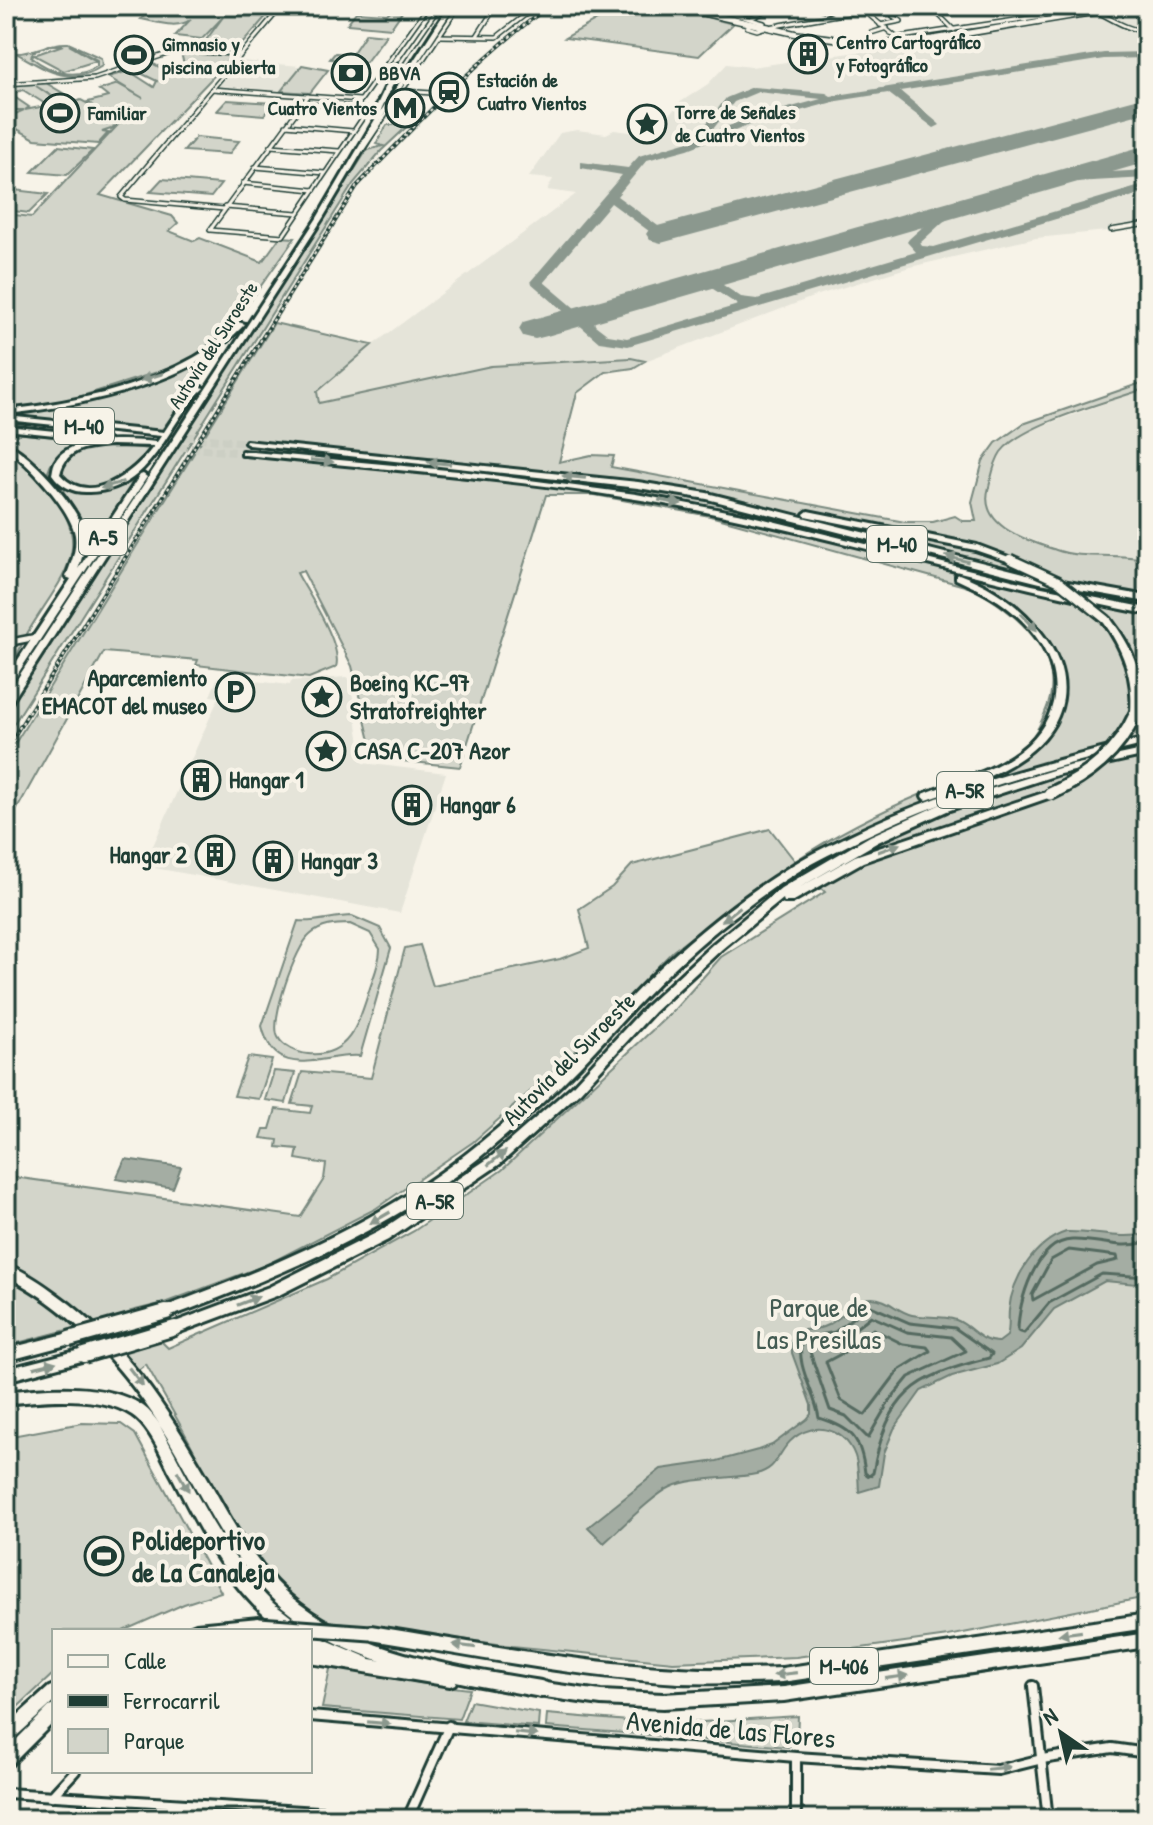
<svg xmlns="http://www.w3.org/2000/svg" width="1153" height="1825" viewBox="0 0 1153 1825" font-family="'Patrick Hand',sans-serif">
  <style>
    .built { fill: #e5e4d9 }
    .green { fill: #d3d5ca; stroke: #79897f; stroke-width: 2; fill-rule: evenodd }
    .water { fill: #a4ada3; stroke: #6f8077; stroke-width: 2 }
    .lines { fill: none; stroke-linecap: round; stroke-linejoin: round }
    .shore { stroke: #546a60; stroke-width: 3 }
    .taxiway { fill: #8b988e; fill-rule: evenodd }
    .runway { fill: #8b988e; fill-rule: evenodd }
    .motorway-tunnel { stroke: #cccfc4; stroke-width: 8; stroke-dasharray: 8 4; stroke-linecap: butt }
    .minor-far2-casing { stroke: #1f3d34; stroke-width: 6 }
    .minor-far1-casing { stroke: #1f3d34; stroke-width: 10 }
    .minor-casing { stroke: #1f3d34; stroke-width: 14 }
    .secondary-casing { stroke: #1f3d34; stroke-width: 8 }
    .trunk-casing { stroke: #1f3d34; stroke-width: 6 }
    .motorway-casing { stroke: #1f3d34; stroke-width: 6 }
    .minor-far2 { stroke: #f7f3e8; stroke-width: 3 }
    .minor-far1 { stroke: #f7f3e8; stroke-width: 5 }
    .minor { stroke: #f7f3e8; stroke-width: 8 }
    .secondary { stroke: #f7f3e8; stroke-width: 5 }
    .trunk { fill: #f7f3e8; fill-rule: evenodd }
    .motorway { fill: #f7f3e8; fill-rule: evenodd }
    .rail-casing { stroke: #1f3d34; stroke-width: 4 }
    .rail { stroke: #f7f3e8; stroke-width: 2; stroke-dasharray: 3; stroke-linecap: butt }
    .trunk-bridge-casing { stroke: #1f3d34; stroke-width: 19; stroke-linecap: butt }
    .motorway-bridge-far2-casing { stroke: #1f3d34; stroke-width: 13; stroke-linecap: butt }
    .motorway-bridge-far1-casing { stroke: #1f3d34; stroke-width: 17; stroke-linecap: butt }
    .motorway-bridge-casing { stroke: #1f3d34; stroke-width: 20; stroke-linecap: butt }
    .trunk-bridge { stroke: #f7f3e8; stroke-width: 13 }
    .motorway-bridge-far2 { stroke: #f7f3e8; stroke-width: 8 }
    .motorway-bridge-far1 { stroke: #f7f3e8; stroke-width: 11 }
    .motorway-bridge { stroke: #f7f3e8; stroke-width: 14 }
    .oneway { fill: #8b988e }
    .labels { text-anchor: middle; stroke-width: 8; stroke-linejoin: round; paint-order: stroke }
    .far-poi-label { font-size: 20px; font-weight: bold; fill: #1f3d34; stroke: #f7f3e8; text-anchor: start }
    .far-street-label { font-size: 20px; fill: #1f3d34; stroke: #f7f3e8 }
    .shield { fill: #f7f3e8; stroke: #60746a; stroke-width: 2 }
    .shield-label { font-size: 22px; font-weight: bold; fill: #1f3d34 }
    .poi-label { font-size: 24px; font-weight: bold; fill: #1f3d34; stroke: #f7f3e8; text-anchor: start }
    .street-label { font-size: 24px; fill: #1f3d34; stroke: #f7f3e8 }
    .near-park-label { font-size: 28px; fill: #435b52; stroke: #f7f3e8 }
    .near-poi-label { font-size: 28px; font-weight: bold; fill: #1f3d34; stroke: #f7f3e8; text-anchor: start }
    .near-street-label { font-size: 28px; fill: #1f3d34; stroke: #f7f3e8 }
  </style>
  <rect width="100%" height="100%" fill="#f7f3e8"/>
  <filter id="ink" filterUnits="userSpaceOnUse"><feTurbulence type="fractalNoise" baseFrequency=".0125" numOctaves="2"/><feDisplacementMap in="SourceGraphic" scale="16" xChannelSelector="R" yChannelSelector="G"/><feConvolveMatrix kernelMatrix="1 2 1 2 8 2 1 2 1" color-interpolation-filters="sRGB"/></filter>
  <g filter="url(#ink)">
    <g class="built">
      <polygon points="1111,6 1147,6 1147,227 1036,238 910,267 818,295 645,361 631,358 491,366 318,403 317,392 347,364 576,194 547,190 553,179 529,177 560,133 577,130 606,134 614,130 654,135 679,103 708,84 727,64 751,67 893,47 1101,15 1094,9"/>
      <polygon points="241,61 300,66 280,91 219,86"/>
      <polygon points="1147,388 1147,560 1114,555 1068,553 1014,533 990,517 985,499 996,460 1009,443 1031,430"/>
      <polygon points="218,677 290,685 291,681 346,677 350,679 363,763 446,773 400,913 144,866 219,697 210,696"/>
    </g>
    <g class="green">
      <path d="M140,6H275L236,51L201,47L223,17L202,39L175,36L191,19C178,30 157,22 141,19L149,11L137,8Z"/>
      <polygon points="622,6 664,6 733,24 699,56 565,38"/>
      <polygon points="390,11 402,12 391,28 347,24 356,12 387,14"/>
      <polygon points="366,33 386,35 366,62 330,59 335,53 352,54"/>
      <path d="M68,43L101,58L102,66C71,88 44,69 16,53C31,54 47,42 68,43ZM63,45L34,55L64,71L96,61L69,45L97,60V66C75,81 50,72 31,57L33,52L48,45Z"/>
      <polygon points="181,52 233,56 100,195 172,216 178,223 169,231 194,241 200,238 262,262 280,237 295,238 228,332 213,346 186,363 66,401 6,410 6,214 32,217 131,111 111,129 102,132 108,133 98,144 35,139 6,123 6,118 24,110 6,110 6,85 46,83 71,98 60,101 36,86 58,101 47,105 23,90 10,94 29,107 25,110 55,104 67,109 63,105 81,100 96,108 88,102 108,97 99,90 118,84 143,98 108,77 129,71 154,87 157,81 130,68 150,62 174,75 185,70"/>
      <polygon points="302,65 328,70 310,93 281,91"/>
      <polygon points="227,100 273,103 264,115 217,111"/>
      <polygon points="389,118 414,120 381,151 353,184 6,736 6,720 14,702 367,150 383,146 376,144 387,125 396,125 399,121"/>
      <polygon points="196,137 239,141 229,154 184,151"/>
      <polygon points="58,146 93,150 67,175 32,172"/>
      <polygon points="162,179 221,184 211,197 150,192"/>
      <polygon points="6,189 48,194 29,213 6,210"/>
      <path d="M274,323L372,345L317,392L319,403L491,366L631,358L645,361L633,368L605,372L577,393L559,462L591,455L614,456L611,467L905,522H933L955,516L963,521H976L972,502L983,461L996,443L1023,424L1147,381V388C1111,401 1023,423 1001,452C994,462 992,475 989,487C977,526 1026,540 1056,550C1085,560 1117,552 1147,560V1435L1141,1449L1147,1460V1597L948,1636L796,1657L673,1662L512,1646L322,1620C255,1586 223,1509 191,1445C177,1418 161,1391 146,1364L138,1370L89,1324L6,1346V1176L300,1217L324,1179L326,1164L296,1159L298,1149L277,1147L278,1140L261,1138L264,1129H270L276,1109L310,1113L312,1106L292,1104L302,1072L371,1078L405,948L420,945L433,986L560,959L589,948L579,909L612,887L632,865L770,829L795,861C836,834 879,812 924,793C960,778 999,769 1028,742C1037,733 1041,722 1046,710C1069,656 1015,611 972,588L710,516L595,495H546L460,767L384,759L372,749L352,666L303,571L297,573C308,594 343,645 336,667L309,678L196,665L198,660L104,652L6,829V758ZM794,861L825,892L721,957L674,1010L502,1170L414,1231L327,1279L168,1348L131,1311L164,1303L266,1265L375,1209L473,1142L565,1061L673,951Z"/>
      <polygon points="231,335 161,431 6,415 75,403 180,370"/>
      <path d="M6,432L96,441C77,445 53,452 48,472L63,488L100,492L134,482L88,554L85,552C86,504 44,465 6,441Z"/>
      <path d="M113,445L150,449C83,537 10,446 113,445Z"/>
      <path d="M6,449C21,458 33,474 45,487C100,546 60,578 28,632C20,646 16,662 6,676Z"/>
      <path d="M352,916L380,928L391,948L360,1056C325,1052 276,1085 262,1026L298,921C317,923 333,916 352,916ZM350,924L370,933L380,949C380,963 373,978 369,991C359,1022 349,1058 308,1054C297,1053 283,1047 278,1037C269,1021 296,946 310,935C321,925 335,924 350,924Z"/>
      <polygon points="248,1057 272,1060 259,1099 234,1096"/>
      <polygon points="274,1071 295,1073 286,1103 265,1100"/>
      <polygon points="82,1423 121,1424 135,1434 221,1592 184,1604 123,1631 54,1631 54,1673 6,1718 6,1437"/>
      <polygon points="331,1664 420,1683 470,1689 459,1719 322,1708"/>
      <polygon points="471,1701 539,1713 538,1727 463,1721"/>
      <polygon points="547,1714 663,1724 663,1736 546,1727"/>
      <polygon points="798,1716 797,1740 788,1747 670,1737 671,1724"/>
    </g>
    <g class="water">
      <polygon points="125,1159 181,1167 173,1188 116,1179"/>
      <path d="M1066,1232C1094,1231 1119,1240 1147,1234V1285L1105,1281L1054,1309L1021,1349L997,1364L952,1376L921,1391L894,1429L884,1453L879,1486L859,1492C858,1481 859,1467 855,1456C844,1425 807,1419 786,1446C776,1459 775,1469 756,1474C732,1479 693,1477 671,1487C653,1495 620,1529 604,1543L588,1527L661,1469L717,1461L758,1450L772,1445L807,1419L811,1414V1405L792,1353V1340L801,1330C845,1331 845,1298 872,1298C887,1298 898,1312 912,1315C926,1318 942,1315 956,1320C972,1326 980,1343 999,1342L1007,1336C1010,1327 1008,1320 1009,1310C1012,1278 1035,1242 1066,1232Z"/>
    </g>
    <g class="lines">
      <g class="shore">
        <path d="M1147,1242C1117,1250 1100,1239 1072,1240C1036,1241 1018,1302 1018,1331L1024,1333L1049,1303L1102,1274L1147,1277"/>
        <polygon points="1069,1250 1117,1256 1118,1260 1097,1265 1033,1300 1032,1295 1051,1260"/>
        <path d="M871,1306L910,1323L955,1328L992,1354L989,1358C913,1377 888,1393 873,1473L869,1476L865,1473C861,1438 852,1428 819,1418C815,1391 795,1367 802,1339L835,1332L862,1310Z"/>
        <polygon points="871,1316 907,1332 951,1337 966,1351 909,1377 890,1400 868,1438 846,1416 830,1410 810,1352 813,1348 841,1340"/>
        <polygon points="873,1329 903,1344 927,1347 930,1351 899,1370 865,1415 841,1400 826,1362 854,1347"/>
      </g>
      <g class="taxiway">
        <path d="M1147,52V58L1104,59L900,91L938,123L940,125L934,128L888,93L837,101L755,123L688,149L647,160L617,196L665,231V237H657L611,203L544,282L583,315L592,308H602L604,311L594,320L595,325L608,335L627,338L738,305L710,287L709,280L717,272H727L729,275L723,281V285L741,297L757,299L916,252L907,242L909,239L935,216L958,203L968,206L943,222L920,243L922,246L934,247L1147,184V192L628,346L599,342L530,282L622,175L581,168V162L628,168L639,156L695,139L726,98L753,87L826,93L831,96L1104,53ZM758,92L821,99L747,119L710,133L734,102Z"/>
        <polygon points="1147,170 1147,178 1056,183 1050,179 1056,175"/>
      </g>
      <g class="runway">
        <polygon points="1147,96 1147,112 661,243 650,240 646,234 650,228"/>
        <polygon points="1147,145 1147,162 547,336 535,339 523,336 519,329 523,322"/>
      </g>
      <g class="motorway-tunnel">
        <polyline points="162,434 249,443"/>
        <polyline points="155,444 245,453"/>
      </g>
      <g class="minor-far2-casing">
        <g id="minor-far2">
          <polyline points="394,6 430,9"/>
          <polyline points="704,6 764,23"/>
          <polyline points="858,6 902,42"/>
          <polyline points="930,6 954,30"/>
          <polyline points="1028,6 1043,16"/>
          <path d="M1084,6C1106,14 1125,31 1147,31"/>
          <polyline points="819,8 838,14"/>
          <polyline points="750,19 764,12"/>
          <polygon points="752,23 769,26 757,30 747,27"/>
          <polyline points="880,25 901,21 893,16"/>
          <polyline points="769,27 887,6 896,12"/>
          <polyline points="871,33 887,28"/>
          <polyline points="439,36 497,37 530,11 525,6"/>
          <polyline points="477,36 496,6"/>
          <polyline points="901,37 1043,16"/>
          <polyline points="399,65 440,6"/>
          <polyline points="6,84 95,78 176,51 241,54"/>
          <polyline points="212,89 360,100"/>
          <polyline points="402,91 432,93 443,89"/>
          <polyline points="308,96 210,230 283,236 368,110 356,107"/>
          <polyline points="303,104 356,107 427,8"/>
          <polyline points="286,125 353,131"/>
          <polyline points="271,146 339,151"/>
          <polyline points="363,149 459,6"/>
          <polyline points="255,167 325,173"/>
          <polyline points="243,183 314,190"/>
          <polyline points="225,207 298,213"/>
          <polyline points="224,209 125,200 121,197 282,6"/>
          <polyline points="1111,230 1147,224"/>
        </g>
      </g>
      <g class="minor-far1-casing">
        <polyline id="minor-far1" points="6,643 37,637"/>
      </g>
      <g class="minor-casing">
        <g id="minor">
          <polyline points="1033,1686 1048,1819"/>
          <polyline points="310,1716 796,1757 998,1770 1042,1759 1112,1748 1147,1753"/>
          <polyline points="796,1757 796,1819"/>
          <polyline points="6,1793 433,1819"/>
          <polyline points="52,1796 75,1771"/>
          <polyline points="408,1818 449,1726"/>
        </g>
      </g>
      <g class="secondary-casing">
        <polyline id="secondary" points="672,6 797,34 878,44 933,39 1131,6"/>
      </g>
      <g class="trunk-casing">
        <g id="trunk">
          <path d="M1147,1614V1628L782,1682C747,1683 713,1684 679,1683C575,1677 473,1656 371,1640L366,1638L364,1633L366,1628L371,1626C473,1642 575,1663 679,1668C713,1670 747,1669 782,1668Z"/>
          <polygon points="259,1618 264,1620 266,1625 264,1630 261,1631 189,1631 191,1626 196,1624"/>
          <polygon points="1147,1633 1147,1647 784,1701 663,1708 601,1705 538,1696 533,1694 531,1689 533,1684 538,1682 601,1691 663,1694 784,1687"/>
          <polygon points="310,1649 450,1672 455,1674 457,1679 455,1684 450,1686 310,1663"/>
          <polygon points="54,1685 54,1702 11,1741 6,1743 6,1726 49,1687"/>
          <polygon points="54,1705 54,1722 11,1765 6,1767 6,1750 49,1707"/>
        </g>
      </g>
      <g class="motorway-casing">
        <g id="motorway">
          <polygon points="449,6 455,6 390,105 323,218 9,706 6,707 6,696 317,218 377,116 372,115 396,65 399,63 402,65 379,114"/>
          <path d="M238,322L245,324C232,337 218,351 202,360C148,391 68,408 6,414V410C70,403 139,389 195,357C211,348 225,334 238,322Z"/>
          <path d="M197,386L204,388C165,424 154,491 89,492C74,493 61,487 52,474C53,470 53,466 55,462C69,434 131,440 157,442L161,436L6,420V416L164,432L186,398ZM112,445L154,446C134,473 89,508 60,474C67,447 88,447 112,445Z"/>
          <polygon points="6,426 103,436 107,438 103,440 6,430"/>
          <polygon points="246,441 638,482 707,493 1040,577 1147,596 1147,602 1040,583 707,499 638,488 249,445 245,443"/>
          <path d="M6,443C29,452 73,502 82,526C86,540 84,555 78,569L140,475L143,474L147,477L9,687L6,688V678L71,579L66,577C71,563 77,550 75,535C71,509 28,463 6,448Z"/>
          <path d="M242,451L469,472L636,494L748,515L1032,585L1147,608V614C994,585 844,539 691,509C544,480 394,471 245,455H242Z"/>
          <polygon points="808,511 977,545 1014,559 1010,562 975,550 805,516 804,514"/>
          <path d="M959,574C992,586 1022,607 1043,635C1077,679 1068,725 1023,757C995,777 959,789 927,800L923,798L922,796L923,794C958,780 1000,770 1028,744C1077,697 1052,641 1004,605C989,594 973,587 956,579V575Z"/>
          <path d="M1107,617L1110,618C1131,645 1149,681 1139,715L1136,716L1131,713C1134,677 1123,649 1102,620Z"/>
          <path d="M1147,738V744C1049,768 951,794 860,839C839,850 816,860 796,873C752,901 710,934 672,970C640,1000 611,1034 580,1066C552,1095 522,1122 491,1148C396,1228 282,1275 166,1318L161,1316L159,1312L161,1308C275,1266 386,1220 481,1142C512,1117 542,1090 570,1061C601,1030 630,996 662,966C702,929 745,894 791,866C810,854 830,845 850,835C944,789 1045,762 1147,738Z"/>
          <polygon points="1147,749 1147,755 1060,774 947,811 878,842 797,889 855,856 1046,792 1054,792 1055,794 1054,796 863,862 792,902 784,902 783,899 722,949 654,1012 580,1092 500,1164 388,1240 279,1295 175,1334 170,1332 168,1328 170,1324 269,1287 378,1232 492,1156 572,1086 646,1006 714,943 781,888 870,836 939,805 1059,768"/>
          <path d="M6,1264C25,1271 42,1283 58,1295C124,1342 167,1408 207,1477C233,1523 257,1571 300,1604C368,1656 459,1667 541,1681L547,1683L549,1689L547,1695L541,1697C437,1678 318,1662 249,1573C213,1528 191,1474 160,1426C185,1471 207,1519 237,1560C248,1575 260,1590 273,1603C282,1611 295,1617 300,1628L298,1631C294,1631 290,1632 286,1631C281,1630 276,1625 271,1621C226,1584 198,1527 172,1476C161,1456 151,1428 132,1415C100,1394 42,1400 6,1404V1392C47,1387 107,1382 143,1406C150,1411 155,1418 160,1425C121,1365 71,1309 6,1276Z"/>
          <polygon points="69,1333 74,1335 76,1339 74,1343 6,1361 6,1349"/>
          <polygon points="84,1349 89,1351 91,1355 89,1359 6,1381 6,1369"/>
          <polygon points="310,1633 369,1658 372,1663 369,1668 364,1671 310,1649"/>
        </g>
      </g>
      <use href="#minor-far2" class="minor-far2"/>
      <use href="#minor-far1" class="minor-far1"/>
      <use href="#minor" class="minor"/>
      <use href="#secondary" class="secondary"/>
      <use href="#trunk" class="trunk"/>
      <use href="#motorway" class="motorway"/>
      <g class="rail-casing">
        <path id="rail" d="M6,749L357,186C417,123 479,58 549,6"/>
      </g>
      <use href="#rail" class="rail"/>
      <g class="trunk-bridge-casing">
        <polyline id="trunk-bridge" points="259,1625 371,1633"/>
      </g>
      <g class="motorway-bridge-far2-casing">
        <polyline id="motorway-bridge-far2" points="1010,559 1058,581 1107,620"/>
      </g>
      <g class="motorway-bridge-far1-casing">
        <path id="motorway-bridge-far1" d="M1050,794C1089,776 1118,753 1136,713"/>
      </g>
      <g class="motorway-bridge-casing">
        <g id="motorway-bridge">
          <polyline points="69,1339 166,1312"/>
          <polyline points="84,1355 175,1328"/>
        </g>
      </g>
      <use href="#trunk-bridge" class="trunk-bridge"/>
      <use href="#motorway-bridge-far2" class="motorway-bridge-far2"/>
      <use href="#motorway-bridge-far1" class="motorway-bridge-far1"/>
      <use href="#motorway-bridge" class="motorway-bridge"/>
    </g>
    <defs><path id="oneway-solid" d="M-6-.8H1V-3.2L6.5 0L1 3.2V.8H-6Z" transform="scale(2)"/></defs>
    <g class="oneway">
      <use href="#oneway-solid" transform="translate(152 377) rotate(163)"/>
      <use href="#oneway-solid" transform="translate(322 461) rotate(6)"/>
      <use href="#oneway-solid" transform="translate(439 463) rotate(-174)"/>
      <use href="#oneway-solid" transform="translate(574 477) rotate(-174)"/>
      <use href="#oneway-solid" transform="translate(112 485) rotate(163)"/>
      <use href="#oneway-solid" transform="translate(670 502) rotate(10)"/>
      <use href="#oneway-solid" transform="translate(957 559) rotate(-166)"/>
      <use href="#oneway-solid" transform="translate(1029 622) rotate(47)"/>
      <use href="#oneway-solid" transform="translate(889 848) rotate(-20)"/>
      <use href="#oneway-solid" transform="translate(731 914) rotate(142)"/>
      <use href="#oneway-solid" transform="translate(497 1158) rotate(-38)"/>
      <use href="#oneway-solid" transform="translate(380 1218) rotate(150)"/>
      <use href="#oneway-solid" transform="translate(248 1301) rotate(-21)"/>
      <use href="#oneway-solid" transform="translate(45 1365) rotate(-14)"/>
      <use href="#oneway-solid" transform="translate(136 1377) rotate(52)"/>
      <use href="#oneway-solid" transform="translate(183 1481) rotate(60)"/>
      <use href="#oneway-solid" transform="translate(1070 1633) rotate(172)"/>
      <use href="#oneway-solid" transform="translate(464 1646) rotate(-172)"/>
      <use href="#oneway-solid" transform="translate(785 1674) rotate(173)"/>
      <use href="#oneway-solid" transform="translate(897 1677) rotate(-8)"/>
      <use href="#oneway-solid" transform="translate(379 1723) rotate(5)"/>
      <use href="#oneway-solid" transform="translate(526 1734) rotate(6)"/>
      <use href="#oneway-solid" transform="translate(999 1768) rotate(-6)"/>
    </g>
  </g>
  <defs>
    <g id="building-ring" transform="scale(2)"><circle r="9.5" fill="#f7f3e8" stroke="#1f3d34" stroke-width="1.5"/><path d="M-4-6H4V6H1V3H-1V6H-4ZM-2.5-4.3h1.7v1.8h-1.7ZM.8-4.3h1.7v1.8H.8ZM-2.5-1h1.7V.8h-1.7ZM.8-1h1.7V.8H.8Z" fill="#1f3d34"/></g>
    <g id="stadium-ring" transform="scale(2)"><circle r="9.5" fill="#f7f3e8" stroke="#1f3d34" stroke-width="1.5"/><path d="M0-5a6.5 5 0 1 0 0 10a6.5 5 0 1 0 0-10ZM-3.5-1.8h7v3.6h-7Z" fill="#1f3d34"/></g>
    <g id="bank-ring" transform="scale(2)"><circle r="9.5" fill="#f7f3e8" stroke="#1f3d34" stroke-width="1.5"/><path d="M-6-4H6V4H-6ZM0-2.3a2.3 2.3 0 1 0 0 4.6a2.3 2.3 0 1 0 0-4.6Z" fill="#1f3d34"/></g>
    <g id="station-ring" transform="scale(2)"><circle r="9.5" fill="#f7f3e8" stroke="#1f3d34" stroke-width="1.5"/><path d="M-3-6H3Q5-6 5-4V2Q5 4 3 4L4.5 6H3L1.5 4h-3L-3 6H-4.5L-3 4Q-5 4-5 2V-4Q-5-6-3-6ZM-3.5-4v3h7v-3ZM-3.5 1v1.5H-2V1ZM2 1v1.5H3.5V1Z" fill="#1f3d34"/></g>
    <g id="metro-ring" transform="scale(2)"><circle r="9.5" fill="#f7f3e8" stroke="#1f3d34" stroke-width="1.5"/><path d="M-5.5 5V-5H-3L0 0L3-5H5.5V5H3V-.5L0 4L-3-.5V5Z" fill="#1f3d34"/></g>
    <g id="sight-ring" transform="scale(2)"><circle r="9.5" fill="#f7f3e8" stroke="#1f3d34" stroke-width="1.5"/><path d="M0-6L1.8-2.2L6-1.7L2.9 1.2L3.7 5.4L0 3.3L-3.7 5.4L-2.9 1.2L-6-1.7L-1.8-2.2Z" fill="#1f3d34"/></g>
    <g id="parking-ring" transform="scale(2)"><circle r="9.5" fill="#f7f3e8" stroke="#1f3d34" stroke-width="1.5"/><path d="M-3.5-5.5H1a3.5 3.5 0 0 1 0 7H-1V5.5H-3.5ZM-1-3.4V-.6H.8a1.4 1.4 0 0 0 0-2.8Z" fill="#1f3d34"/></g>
  </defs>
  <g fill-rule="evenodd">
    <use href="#building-ring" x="808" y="54"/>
    <use href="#stadium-ring" x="134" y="55"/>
    <use href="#bank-ring" x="351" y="73"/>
    <use href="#station-ring" x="449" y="92"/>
    <use href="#metro-ring" x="405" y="108"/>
    <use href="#stadium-ring" x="60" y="113"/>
    <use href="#sight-ring" x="647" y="124"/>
    <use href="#parking-ring" x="235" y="692"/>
    <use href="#sight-ring" x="322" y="697"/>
    <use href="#sight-ring" x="326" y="751"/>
    <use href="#building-ring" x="201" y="780"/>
    <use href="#building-ring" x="412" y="805"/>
    <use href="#building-ring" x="215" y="855"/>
    <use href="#building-ring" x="273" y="861"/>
    <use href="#stadium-ring" x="104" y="1556"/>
  </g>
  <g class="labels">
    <g class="far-poi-label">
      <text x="836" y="49">Centro Cartográfico<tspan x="836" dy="23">y Fotográfico</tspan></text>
      <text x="162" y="51">Gimnasio y<tspan x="162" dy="23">piscina cubierta</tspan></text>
      <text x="379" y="80">BBVA</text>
      <text x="477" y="87">Estación de<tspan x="477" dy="23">Cuatro Vientos</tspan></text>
      <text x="377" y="115" text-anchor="end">Cuatro Vientos</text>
      <text x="675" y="119">Torre de Señales<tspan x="675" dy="23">de Cuatro Vientos</tspan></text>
      <text x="88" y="120">Familiar</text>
    </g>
    <g class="far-street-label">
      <text transform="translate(213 345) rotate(-57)" y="7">Autovía del Suroeste</text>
    </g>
    <g class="shield">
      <rect x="54" y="408" width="60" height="36" rx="6"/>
      <rect x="79" y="519" width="48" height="36" rx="6"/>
      <rect x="867" y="526" width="60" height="36" rx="6"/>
      <rect x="937" y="772" width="56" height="36" rx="6"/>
      <rect x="407" y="1183" width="56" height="36" rx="6"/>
      <rect x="810" y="1648" width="68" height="36" rx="6"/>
    </g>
    <g class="shield-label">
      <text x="84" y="434">M-40</text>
      <text x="103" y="545">A-5</text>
      <text x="897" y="552">M-40</text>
      <text x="965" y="798">A-5R</text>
      <text x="435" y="1209">A-5R</text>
      <text x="844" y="1674">M-406</text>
    </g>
    <g class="poi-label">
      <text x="207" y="686" text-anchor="end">Aparcemiento<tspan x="207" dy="28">EMACOT del museo</tspan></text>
      <text x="350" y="691">Boeing KC-97<tspan x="350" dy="28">Stratofreighter</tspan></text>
      <text x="354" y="759">CASA C-207 Azor</text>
      <text x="229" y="788">Hangar 1</text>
      <text x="440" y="813">Hangar 6</text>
      <text x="187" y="863" text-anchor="end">Hangar 2</text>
      <text x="301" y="869">Hangar 3</text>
    </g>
    <g class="street-label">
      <text transform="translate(569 1059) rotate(-45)" y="8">Autovía del Suroeste</text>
    </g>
    <g class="near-park-label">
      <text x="819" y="1317">Parque de<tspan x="819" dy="32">Las Presillas</tspan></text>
    </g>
    <g class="near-poi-label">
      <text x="132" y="1550">Polideportivo<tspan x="132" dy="32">de La Canaleja</tspan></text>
    </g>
    <g class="near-street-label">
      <text transform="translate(731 1729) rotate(5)" y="10">Avenida de las Flores</text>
    </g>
  </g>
  <rect width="1153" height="1825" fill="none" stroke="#f7f3e8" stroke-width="32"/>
  <rect x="16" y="16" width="1121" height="1793" fill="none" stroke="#1f3d34" stroke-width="3" filter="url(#ink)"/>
  <rect x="52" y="1629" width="260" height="144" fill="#f7f3e8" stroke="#a1aaa0" stroke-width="2"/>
  <rect x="68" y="1655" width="40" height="12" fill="#f7f3e8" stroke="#a1aaa0" stroke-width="2"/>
  <text x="124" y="1669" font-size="24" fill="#1f3d34">Calle</text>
  <rect x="68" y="1695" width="40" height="12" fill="#1f3d34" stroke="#a1aaa0" stroke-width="2"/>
  <text x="124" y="1709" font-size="24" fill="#1f3d34">Ferrocarril</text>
  <rect x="68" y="1729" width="40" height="24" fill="#d3d5ca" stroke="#a1aaa0" stroke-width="2"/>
  <text x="124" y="1749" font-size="24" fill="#1f3d34">Parque</text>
  <g transform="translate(1061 1733) rotate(326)" stroke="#f7f3e8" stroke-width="6" paint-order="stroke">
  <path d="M0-6L14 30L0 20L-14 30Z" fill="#1f3d34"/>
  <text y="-12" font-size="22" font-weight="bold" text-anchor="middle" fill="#1f3d34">N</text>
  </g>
</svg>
